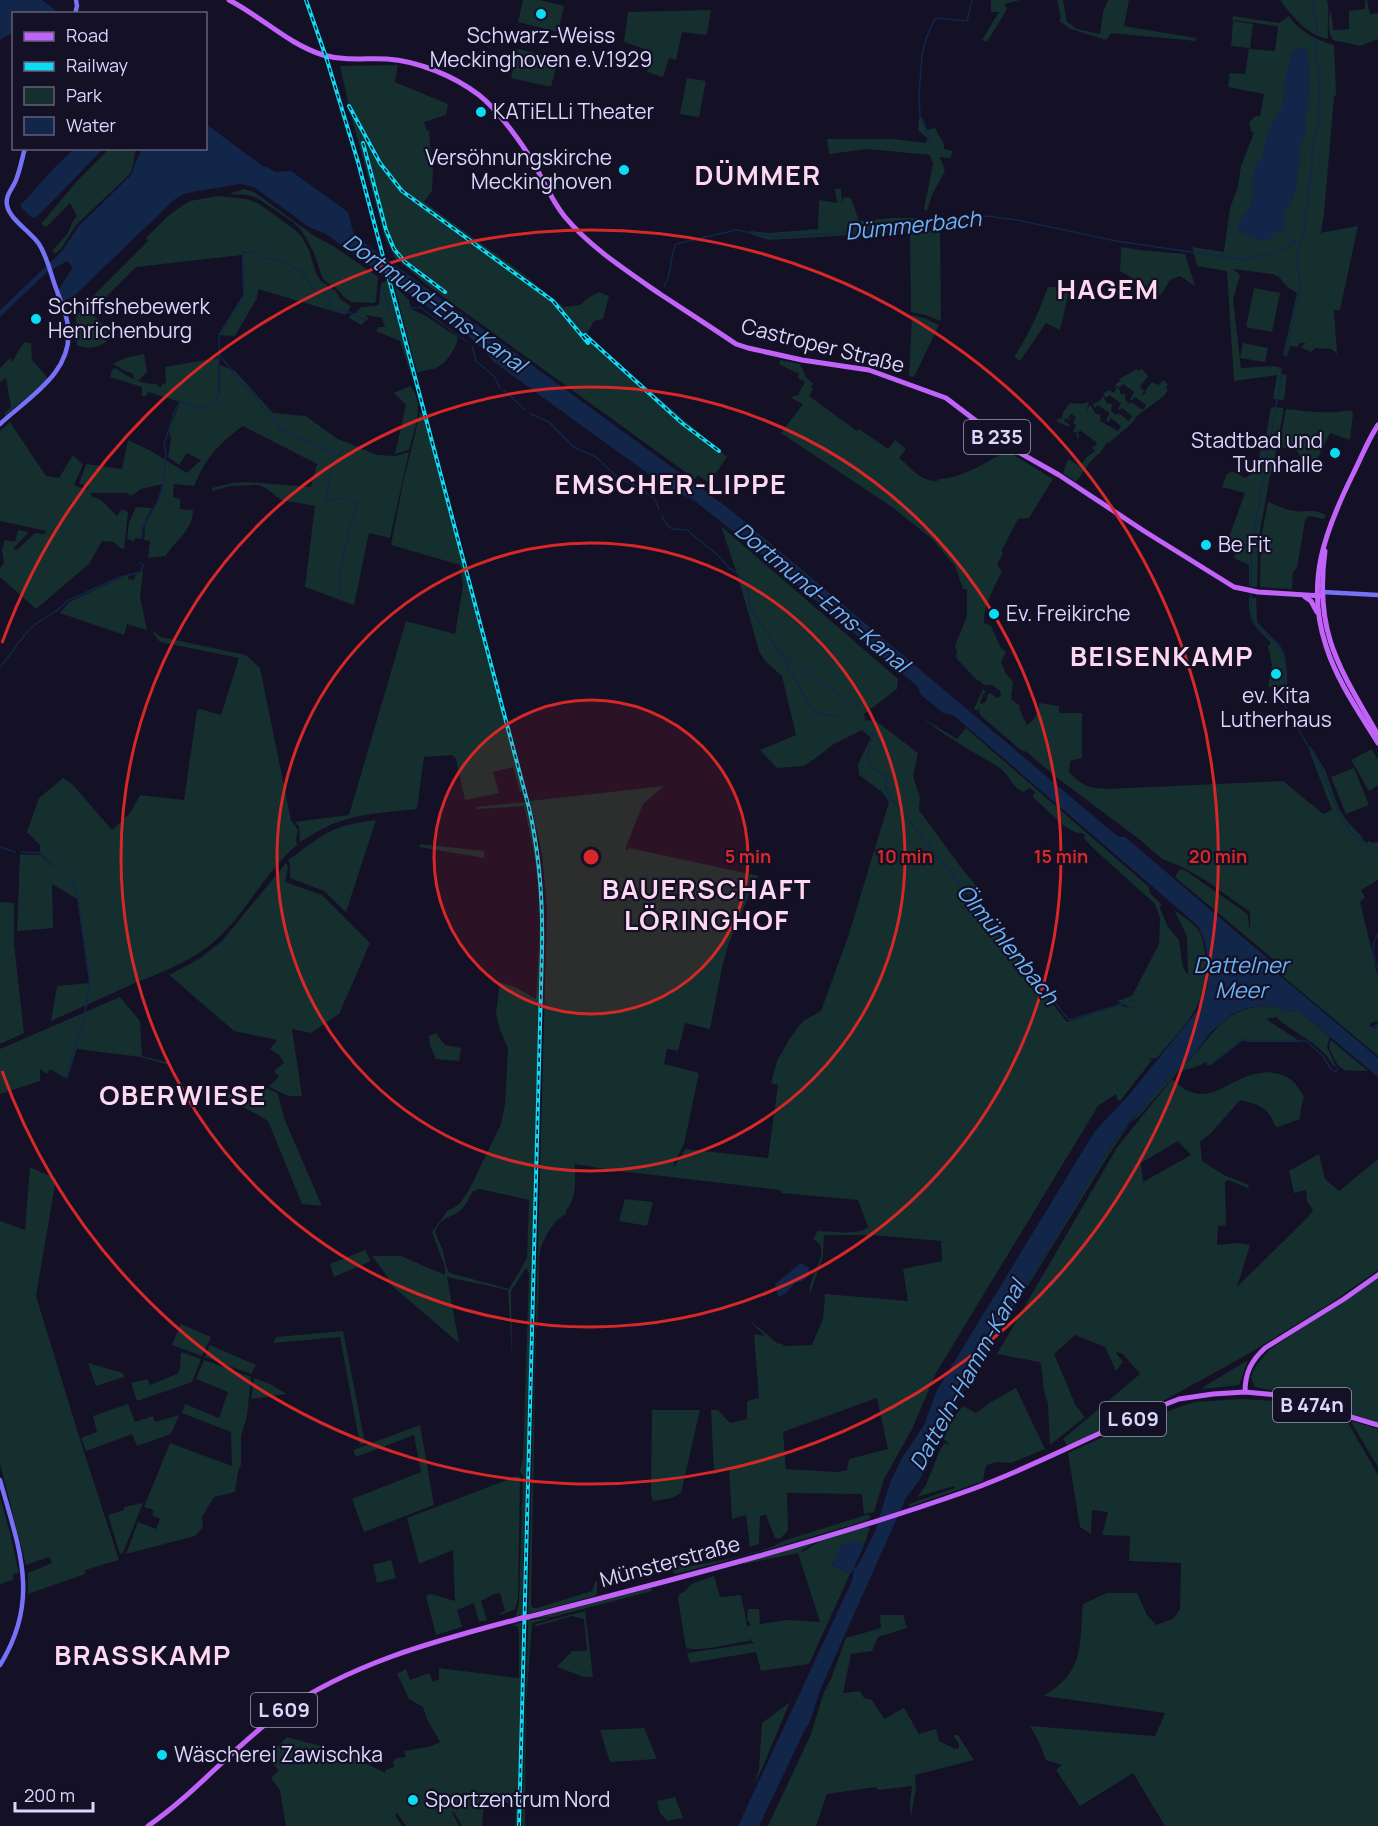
<svg xmlns="http://www.w3.org/2000/svg" width="1378" height="1826" viewBox="0 0 1378 1826" font-family="Manrope,sans-serif">
  <style>
    .green { fill: #142f2e; fill-rule: evenodd }
    .water { fill: #112649 }
    .lines { fill: none; stroke-linecap: round; stroke-linejoin: round }
    .stream { stroke: #112649; stroke-width: 1.5 }
    .secondary { stroke: #7672f8; stroke-width: 4.5 }
    .primary { stroke: #c163f8; stroke-width: 5 }
    .rail-casing { stroke: #0cdbf4; stroke-width: 4 }
    .rail { stroke: #141025; stroke-width: 1.5; stroke-dasharray: 4.5; stroke-linecap: butt }
    .primary-bridge { stroke: #c163f8; stroke-width: 5 }
    .ring { fill: none; stroke: #d62828; stroke-width: 3 }
    .poi-dot { fill: #0cdbf4; stroke: #141025; stroke-width: 2 }
    .labels { text-anchor: middle; stroke-width: 4.5; stroke-linejoin: round; paint-order: stroke }
    .shield { fill: #141025; stroke: #9f9bbc; stroke-width: 1.5 }
    .shield-label { font-size: 20px; font-weight: bold; fill: #dbd6fd }
    .poi-label { font-size: 21px; fill: #dbd6fd; stroke: #141025; text-anchor: start }
    .street-label { font-size: 21px; fill: #dbd6fd; stroke: #141025 }
    .water-label { font-size: 22px; font-style: italic; fill: #6ab5f8; stroke: #141025 }
    .district-label { font-size: 27px; font-weight: bold; letter-spacing: 1.5px; fill: #fdd8f0; stroke: #141025 }
    .centre { fill: #d62828; stroke: #141025; stroke-width: 3 }
    .ring-label { font-size: 18px; text-anchor: middle; font-weight: bold; fill: #d62828; stroke: #141025; stroke-width: 4.5; stroke-linejoin: round; paint-order: stroke }
  </style>
  <rect width="100%" height="100%" fill="#141025"/>
  <g class="green">
    <polygon points="523,0 539,0 564,6 558,32 518,22"/>
    <polygon points="991,0 1020,0 1004,4 1007,9 987,42 982,40 999,12 991,12"/>
    <polygon points="1057,0 1063,0 1067,22 1077,29 1100,34 1103,12 1108,0 1129,0 1124,26 1196,38 1196,41 1111,33 1106,40 1071,29 1059,21 1061,18"/>
    <path d="M1280,0H1327C1330,13 1327,26 1328,39C1307,35 1292,16 1280,0Z"/>
    <path d="M1365,0H1367L1370,14L1378,13V39L1360,46L1333,40C1328,32 1328,19 1331,10L1333,30L1349,29V11L1365,9Z"/>
    <polygon points="711,10 707,35 682,32 676,60 669,58 663,77 647,72 653,52 624,42 628,12"/>
    <path d="M1233,16L1279,23L1289,16C1299,31 1316,40 1334,45L1336,95L1334,96L1324,214L1321,232L1319,233L1358,226L1340,310H1334L1337,354L1331,349L1315,348L1311,352L1300,347L1306,343H1299L1298,347L1290,346L1287,356L1283,355L1297,293L1287,287L1279,277L1273,274L1233,269L1240,275L1233,300L1241,368L1274,366L1282,368L1281,374L1287,375L1284,400L1273,399L1277,375L1234,381L1227,271L1197,266L1192,247L1224,252L1230,208L1238,186L1241,166L1254,133L1251,131L1249,123L1255,116H1260L1264,94L1228,87L1230,73L1245,74L1249,48L1231,46L1233,21L1253,24L1250,49L1275,51L1278,26L1232,20Z"/>
    <polygon points="518,49 558,59 551,87 511,78"/>
    <polygon points="398,65 395,82 448,104 446,115 424,122 427,131 430,130 429,133 433,171 432,191 424,202 522,273 563,307 580,305 588,298 599,292 609,296 603,319 594,321 586,335 727,457 709,483 698,475 695,479 427,285 395,258 385,238 352,119 340,66"/>
    <polygon points="687,78 706,81 699,117 680,114"/>
    <polygon points="922,117 927,130 935,128 944,144 944,149 952,151 951,158 940,157 945,171 932,195 927,211 924,209 933,164 930,155 867,149 829,154 827,139 894,139 926,143 927,138 918,130 919,119"/>
    <polygon points="109,149 136,149 132,170 129,175 76,225 61,249 55,254 52,251 68,233 73,221 77,216 70,203 46,227 41,224 78,180"/>
    <polygon points="244,189 254,192 313,235 335,247 378,277 376,301 374,303 351,302 344,297 336,288 326,282 322,277 314,253 307,240 301,230 293,222 257,198 248,195 229,194"/>
    <polygon points="835,189 841,189 842,203 844,197 851,198 859,221 892,218 919,218 922,232 940,229 941,321 925,315 911,312 910,233 920,231 769,240 750,234 750,231 769,233 818,229 819,200 837,203"/>
    <polygon points="218,196 246,199 258,203 295,230 302,237 309,250 316,273 321,281 336,291 341,300 351,306 346,315 258,289 257,298 235,336 218,335 243,295 242,255 136,267 94,309 86,303 148,241 146,238 168,216 183,205 190,201"/>
    <path d="M1121,247C1142,251 1164,252 1185,254L1195,286L1180,276L1170,280L1161,295L1120,271Z"/>
    <polygon points="386,281 388,282 413,374 411,375 400,341 376,331 379,327 385,327 382,318 366,315 369,319 366,320 361,325 348,317 357,312 361,307 376,306 379,304 381,284"/>
    <path d="M394,285L409,300L411,309L424,315L458,337C457,347 446,364 436,368C430,370 423,370 417,373Z"/>
    <path d="M1048,287L1070,288L1060,330L1046,323L1020,361L1014,357C1029,334 1039,312 1048,287Z"/>
    <polygon points="1254,288 1280,293 1272,332 1246,327"/>
    <path d="M86,307L111,333C108,347 88,351 77,345L76,315Z"/>
    <polygon points="912,315 924,318 939,325 914,377 909,376"/>
    <polygon points="24,342 31,343 32,360 47,377 46,381 5,416 5,413 11,407 6,378 0,382 0,368 10,358 12,362"/>
    <polygon points="1243,343 1268,348 1265,362 1240,358"/>
    <polygon points="144,354 147,372 139,380 135,380 132,373 125,371 113,364 125,358"/>
    <path d="M218,358V393H220V365L235,371L273,413L306,416L336,438L377,455L396,456L409,452L390,538L369,533L354,605L305,587L315,506L281,500L267,489L259,485L231,486L212,491V488L232,483L247,482L311,487L317,464L243,426C218,444 206,458 194,486L174,484L173,497L180,499V509L193,510C193,531 175,540 166,556L148,558L150,541L144,540L145,525L159,500L163,484L141,489L131,496L126,493H91V496L101,500L117,516L122,509L128,512L124,549H122L113,542L102,541L89,564L36,609L0,577V568L4,563L2,549L5,540L15,542L18,530L29,532L13,549L17,550L35,533L44,534L47,531L0,521V431L10,422L46,476L59,478L73,455L83,465L74,485L86,490L89,486L79,484L86,464L122,469L128,440L149,450L187,473L201,460L187,453L179,465L168,457L171,439L169,431L180,402L148,392L146,396H142V387L110,377L112,370L115,368C130,378 140,384 157,384L158,387H161L162,384L166,383L165,367Z"/>
    <path d="M780,360L800,364L806,377L813,384L811,387L813,389L809,396L857,431L859,429L888,449L895,440L906,449L899,458C912,468 919,481 937,481L939,479C963,478 986,462 1007,451L1053,479L1029,518L1018,519L1001,552L1003,553L997,565L1002,571C995,587 983,605 984,623L991,626L1001,648L1006,652L1001,662L1006,674L1013,682L1011,699L1020,706L1019,708L1027,725C1035,719 1039,713 1039,703L1059,706V713H1082V758L1070,761L1069,772C1082,786 1089,788 1107,789L1283,781L1323,814L1332,810L1310,753L1309,747H1311L1325,770L1339,809L1347,821L1363,838L1362,839L1367,843L1369,841L1372,843L1378,842V880L1361,890L1365,897L1360,902L1378,977V1021L1370,1023V1026L1374,1029L1378,1025V1056L1279,973V964L1175,877L1180,869L1186,871L1245,912L1248,915L1249,928L1250,927V912L1205,880L1182,867L1162,859L1139,839L1056,777L1027,752L1021,750L981,716L979,712L980,706L978,711L974,709L983,689L986,692L983,694L980,702L981,704L986,702L988,694L990,693L997,698L1001,696L1000,691L992,685H984L979,680L978,681L956,658L958,653L955,658L957,652L955,646L967,616V589H963L955,566L932,539L892,507L781,433L803,404L791,398V397L798,395L805,382L798,378L799,374L779,364Z"/>
    <polygon points="1143,368 1142,369 1148,376 1140,387 1144,391 1142,394 1144,395 1146,393 1145,391 1152,382 1159,385 1163,380 1168,384 1166,388 1168,390 1164,396 1138,415 1132,423 1109,443 1107,442 1099,455 1098,454 1091,461 1076,482 1063,473 1068,459 1080,466 1088,456 1095,451 1091,446 1094,447 1097,443 1080,430 1077,434 1079,436 1078,439 1076,434 1077,432 1073,432 1076,425 1073,423 1076,417 1071,414 1068,417 1070,418 1069,420 1066,418 1064,421 1070,425 1069,427 1057,422 1057,420 1058,418 1061,419 1063,415 1062,414 1070,403 1081,404 1089,402 1086,412 1090,404 1095,413 1101,415 1100,421 1118,431 1121,426 1111,418 1108,422 1106,420 1110,413 1098,405 1095,408 1092,403 1094,404 1101,400 1102,395 1107,403 1112,404 1111,411 1116,415 1118,413 1129,421 1132,416 1122,408 1119,410 1118,409 1121,403 1109,395 1106,398 1103,394 1109,390 1114,393 1116,389 1114,386 1120,390 1120,393 1123,395 1124,393 1125,394 1125,400 1130,404 1131,402 1143,410 1146,405 1135,397 1132,400 1130,400 1134,392 1123,384 1119,388 1115,385 1120,381 1119,379 1137,369 1138,371"/>
    <path d="M410,386C426,403 414,431 409,450L395,454L406,405L394,393Z"/>
    <polygon points="1271,407 1283,408 1283,413 1273,468 1270,476 1258,542 1257,587 1249,586 1249,565 1234,558 1237,548 1226,545 1245,493 1222,487 1227,474 1232,471 1245,478 1257,470 1262,442 1265,442"/>
    <path d="M1286,409C1308,411 1329,415 1351,410L1353,414L1350,440L1330,433L1318,457L1317,461L1300,456L1297,451L1279,447Z"/>
    <path d="M423,412L523,791L520,792L513,767L493,772L499,793L465,800L456,759L452,755L424,757L417,809C391,812 362,813 338,822C324,827 312,835 300,842L299,827L295,822L349,815L406,621L455,634L463,586L460,565L391,545L403,483L420,413Z"/>
    <path d="M1268,501C1276,506 1286,510 1296,511C1311,513 1311,508 1326,515L1324,519L1309,516L1305,520L1297,568L1293,572L1292,589L1260,587L1261,539Z"/>
    <polygon points="136,507 152,508 143,525 141,539 135,538 134,541 127,539 129,523"/>
    <path d="M721,526L898,679L897,689L864,714L865,720L876,721L918,753L913,776L920,798L919,810L963,870L982,893L964,895L982,914L1067,1022L1120,1005L1132,1009L1117,1001L1132,996L1159,944L1160,918L1155,904L1093,848L1084,838L1085,835L1082,833C1065,834 1047,807 1033,798V794L1036,793L1030,788L1023,792C1012,787 1010,776 1001,769C985,758 968,750 952,739C942,733 932,725 921,717L957,739L966,728L1149,887L1150,893L1161,904L1160,908L1168,927L1179,940L1183,968L1188,975L1187,936L1174,910C1181,915 1190,921 1196,927C1202,933 1204,945 1205,953C1213,1001 1185,1024 1157,1058L1148,1059L1152,1060L1120,1101L1117,1099L1116,1094L1098,1106L936,1373L912,1429L884,1479L874,1512L864,1514L862,1494L787,1493L788,1530L780,1539L775,1538L766,1515L760,1516L759,1544L750,1547L746,1515L732,1519L729,1468L714,1474L711,1410H718L730,1423L747,1419V1401L759,1398L754,1334L765,1336L752,1323V1322L778,1344L780,1343L785,1346L812,1345L823,1319L825,1294L908,1301L903,1269L942,1261L941,1241L871,1235H824L823,1256L810,1294C806,1277 835,1250 813,1239L818,1231C833,1231 857,1236 868,1227L858,1200L782,1193L780,1190L611,1170L575,1164C575,1181 577,1197 566,1211V1214C555,1218 542,1240 540,1252C538,1260 539,1268 539,1276C539,1295 538,1314 536,1333L531,1604L533,1608H537L592,1591L595,1582L597,1581V1593L595,1596L528,1614L547,909L542,854L530,801L664,786L643,804L626,847L627,851L629,848L759,876L755,881L729,943L723,963L710,1029L685,1023L678,1051L667,1049L664,1064L699,1073L684,1144L673,1165L675,1166L685,1149L768,1158L778,1085L771,1083L777,1061L790,1038L803,1021L821,1011L849,934L874,851H877L875,848L889,802L882,792L859,775L858,764L871,738L862,730L834,744L809,763L803,766L777,768L760,750L796,735L782,676L765,661L759,651L739,580ZM877,1398L888,1449L849,1459L847,1470L837,1472L786,1469L783,1432Z"/>
    <polygon points="143,572 140,597 147,630 127,624 124,635 60,613 69,602 129,574 128,579 134,580 136,573"/>
    <path d="M1249,597L1256,598L1257,622C1282,649 1288,644 1287,685L1268,687L1272,665L1268,646L1271,643C1254,625 1248,624 1249,597Z"/>
    <path d="M151,630L161,637L246,655L260,668L291,820L298,830L296,839L297,845C266,871 249,908 220,936C197,959 165,971 135,983C107,996 79,1008 51,1021L57,986L89,983L78,897H77V899L52,884L53,928L17,931L20,854L40,855L60,872L40,852V845L27,832L39,798L63,778L73,785L112,830L130,813L140,795L184,800L197,710L200,709L221,715L239,658L165,643L159,641Z"/>
    <polygon points="1372,749 1378,760 1378,785 1369,791 1351,760"/>
    <polygon points="1354,768 1369,805 1346,814 1331,777"/>
    <path d="M525,802L537,854L542,909L522,1615L516,1616L519,1602L523,1476L520,1471L523,1458L529,1273L526,1268L511,1291L512,1356L508,1290L447,1277L459,1343L390,1284L387,1276L372,1256H401L445,1275V1267L432,1232L448,1210L452,1209L460,1203L469,1190L501,1124L505,1104L508,1048L500,1030L496,1014L500,982L517,988L536,999C538,964 541,928 539,892C537,864 530,834 524,806L477,809V807ZM480,1189L529,1200L527,1258L509,1289L450,1273L447,1269L442,1248L435,1232C441,1218 447,1219 458,1212C465,1208 469,1198 473,1191Z"/>
    <path d="M376,820L346,912L324,891L290,878V864L288,860C303,850 317,837 333,830C347,824 362,822 376,820Z"/>
    <polygon points="420,844 484,851 484,858 419,847"/>
    <path d="M286,863L288,867L285,882L322,895L370,943L339,1014L311,1033L292,1029L302,1096C288,1098 281,1093 269,1086L279,1077L274,1071L284,1063L279,1055L270,1049L277,1040L234,1031L169,975L199,959L222,941Z"/>
    <polygon points="0,902 14,903 14,944 24,1033 0,1044"/>
    <polygon points="120,997 140,1021 142,1056 170,1063 169,1065 141,1057 77,1049 67,1079 50,1069 47,1074 40,1069 40,1081 0,1094 0,1049"/>
    <path d="M1268,1006L1289,1011L1298,1010L1330,1037L1327,1047L1336,1067L1341,1071C1333,1067 1331,1061 1325,1054C1311,1039 1291,1031 1276,1017L1266,1019L1301,1042H1248L1243,1039L1211,1064H1208L1205,1062L1201,1065L1182,1071L1180,1069L1140,1115L1130,1123L1111,1151L1021,1297L1020,1296L1107,1152L1135,1116L1140,1113C1150,1100 1160,1086 1173,1074C1179,1067 1188,1062 1194,1055C1218,1028 1227,1007 1268,1006Z"/>
    <polygon points="436,1033 445,1045 461,1048 459,1061 436,1059 430,1046 429,1036"/>
    <path d="M1331,1040L1368,1071C1347,1070 1341,1075 1332,1054C1329,1048 1328,1046 1331,1040Z"/>
    <path d="M1269,1072C1289,1075 1294,1079 1304,1097L1301,1108L1300,1119L1278,1127L1275,1126C1269,1108 1258,1104 1240,1100L1212,1132L1200,1142L1202,1161L1224,1175L1249,1185L1248,1188L1228,1180L1225,1182L1226,1225L1218,1226L1217,1245L1237,1243L1250,1245L1237,1287L1308,1217L1313,1210L1307,1201L1306,1190L1294,1193L1289,1171L1319,1154L1325,1179L1339,1191L1378,1159V1270L1328,1305L1243,1357L1145,1411L1068,1447L1063,1439L1140,1374L1123,1354L1117,1352L1116,1353L1123,1362L1116,1371L1105,1347L1075,1335L1054,1354L1076,1406L1085,1417L1050,1445L1048,1404L1044,1391L1041,1365L1039,1362L997,1354L1118,1146L1172,1079C1203,1109 1218,1087 1250,1075C1256,1073 1263,1073 1269,1072ZM1178,1141L1191,1155L1143,1182L1141,1163Z"/>
    <polygon points="240,1084 249,1096 255,1097 267,1088 278,1094 284,1118 322,1206 302,1204 268,1121 226,1097"/>
    <polygon points="30,1167 56,1179 36,1296 83,1449 119,1560 85,1570 85,1574 28,1594 28,1573 52,1563 49,1557 26,1565 0,1464 0,1221 25,1230"/>
    <polygon points="625,1199 653,1202 647,1226 619,1221"/>
    <polygon points="365,1250 371,1261 334,1277 330,1264"/>
    <path d="M1378,1278V1423L1278,1391L1255,1387L1251,1378C1254,1366 1262,1359 1269,1350Z"/>
    <polygon points="181,1324 211,1337 202,1356 172,1345"/>
    <polygon points="343,1331 365,1443 360,1445 340,1337 273,1343 276,1337"/>
    <polygon points="210,1345 256,1365 251,1374 205,1357"/>
    <polygon points="181,1352 201,1359 192,1382 137,1401 131,1383 147,1379 150,1385 177,1374 180,1368"/>
    <polygon points="204,1360 251,1377 247,1416 241,1436 241,1465 238,1472 235,1492 214,1497 202,1517 203,1527 195,1536 126,1554 138,1522 156,1529 160,1519 152,1515 154,1510 144,1507 170,1443 232,1466 231,1432 182,1413 185,1404 219,1418 228,1392 196,1379"/>
    <polygon points="1248,1360 1239,1385 1202,1389 1205,1386"/>
    <polygon points="88,1363 123,1373 124,1377 96,1386"/>
    <polygon points="254,1378 270,1384 287,1394 251,1399"/>
    <polygon points="1016,1388 1045,1449 1011,1463 997,1462 987,1465 985,1469 983,1481 909,1507 909,1504 955,1488 954,1486 917,1497 926,1485 940,1450 945,1443 951,1446 943,1438 947,1432 943,1430 963,1406 976,1413 991,1402"/>
    <path d="M1242,1399L1275,1401L1345,1421V1424L1348,1423L1378,1475V1826H1165L1133,1773L1080,1806L1056,1770L1062,1765L1046,1760L1039,1742L1030,1726L1155,1736L1165,1713L1044,1696C1085,1670 1079,1648 1083,1604L1107,1593H1137L1147,1615L1156,1625L1173,1619L1180,1609L1181,1563L1129,1561L1130,1536L1102,1535L1108,1512L1092,1510L1091,1534L1080,1527L1068,1453L1112,1433L1182,1406L1195,1402Z"/>
    <polygon points="128,1404 135,1422 153,1416 155,1422 179,1415 171,1434 137,1446 132,1434 86,1451 81,1438 97,1432 93,1416"/>
    <polygon points="652,1410 700,1410 681,1493 672,1498 653,1501 651,1495"/>
    <polygon points="1352,1421 1378,1429 1378,1467 1351,1422"/>
    <polygon points="420,1425 434,1505 364,1532 352,1499 421,1472 414,1435 356,1457 353,1450"/>
    <polygon points="517,1476 520,1477 518,1599 515,1609 501,1615 500,1613 505,1611 500,1593 494,1594 481,1601 487,1620 479,1622 474,1603 457,1610 462,1627 436,1635 426,1596 431,1594 455,1601 453,1550 419,1564 407,1518"/>
    <polygon points="0,1498 10,1533 19,1573 13,1574 13,1580 0,1584"/>
    <polygon points="143,1503 123,1553 120,1554 108,1515 124,1510 124,1507"/>
    <path d="M866,1515H869L871,1518L865,1521L777,1547L676,1574L673,1572V1567L675,1566L686,1567C716,1561 759,1555 786,1540Z"/>
    <path d="M867,1527L870,1528L864,1545L854,1541L834,1560L832,1565L850,1574L809,1664L761,1671L756,1652L690,1663L687,1653L755,1643L752,1642L750,1638L749,1641C734,1643 699,1652 686,1648L678,1599L679,1594L685,1591L691,1584L714,1576L720,1597L741,1595L748,1630V1626L751,1625L747,1620L748,1609H759L760,1624L787,1620L820,1622L798,1553L744,1564V1562L814,1543L801,1551L802,1552L820,1541Z"/>
    <polygon points="391,1560 396,1578 377,1583 373,1565"/>
    <polygon points="651,1588 652,1591 553,1617 535,1618"/>
    <polygon points="585,1611 593,1677 584,1677 557,1667 572,1651 587,1651 584,1619 572,1616 534,1627 536,1624"/>
    <polygon points="880,1615 903,1615 907,1628 878,1637 872,1651 851,1654 843,1693 860,1691 864,1698 872,1700 884,1719 904,1708 919,1734 936,1729 939,1741 955,1749 959,1748 959,1744 954,1737 954,1735 958,1735 974,1760 915,1775 916,1787 911,1817 910,1803 912,1786 879,1790 875,1787 827,1794 816,1826 768,1826 811,1734 824,1692 831,1679 846,1638 881,1628"/>
    <polygon points="551,1618 533,1623 532,1625 526,1705 525,1826 522,1826 528,1620"/>
    <polygon points="522,1622 517,1826 515,1826 516,1803 484,1802 482,1826 462,1826 453,1811 452,1812 459,1826 406,1826 397,1813 395,1815 402,1826 286,1826 280,1790 271,1778 279,1770 267,1758 287,1737 321,1746 324,1750 356,1754 363,1762 385,1773 386,1769 389,1770 390,1768 394,1767 393,1762 397,1758 406,1757 404,1751 428,1747 440,1742 427,1719 423,1707 409,1699 397,1674 406,1669 410,1680 429,1673 433,1682 439,1679 439,1668 519,1678 519,1633 517,1626 511,1626"/>
    <polygon points="797,1685 761,1771 753,1786 759,1770 762,1723 789,1703"/>
    <polygon points="644,1728 657,1759 610,1762 600,1730"/>
    <polygon points="675,1797 683,1818 667,1821 660,1813 657,1801"/>
  </g>
  <g class="water">
    <polygon points="0,0 42,0 59,13 14,14 13,32 0,40"/>
    <path d="M1305,48L1307,50L1310,76L1308,101L1309,109L1305,117L1307,130L1298,150L1300,157L1297,180L1294,195L1284,214V232H1276L1268,240L1254,239L1237,230C1238,226 1240,220 1243,216C1246,212 1250,210 1251,204C1256,189 1247,168 1262,159L1268,130L1279,113L1283,105L1285,78L1291,55L1294,50Z"/>
    <path d="M206,124L264,167H267L275,172L291,171L348,212L354,235L732,511L1110,830L1119,837H1125L1266,957L1278,967V974L1378,1058V1077L1298,1010L1289,1011L1268,1006L1256,1007L1244,1009L1231,1015L1210,1033L1194,1055L1170,1076L1140,1113L1134,1116L1107,1152L956,1402L957,1405L936,1435L925,1470L919,1481L906,1498L821,1688L809,1724L806,1727L759,1826H738L852,1581L854,1570H853L850,1574L832,1565L833,1561L832,1559L834,1560L841,1545L854,1541L864,1545L854,1568H856L862,1558L875,1531L890,1483L902,1458L924,1425L937,1390L1095,1131L1129,1095L1200,1007L1207,987L1209,967L1205,942L1199,928L1196,924L967,727L953,715L943,713L920,694L918,687L910,680L734,532L692,499L672,491L494,362L479,345L469,337L326,234L309,227L254,187L240,184L192,192L184,194L174,200L74,296L53,306L50,303L73,267L67,261L46,273L0,317V310L62,251L78,227L131,175C134,171 133,168 135,164C137,158 140,155 141,149L206,148Z"/>
    <polygon points="74,149 103,149 42,212 35,218 31,217 20,206 56,166"/>
    <path d="M801,1263L809,1268C809,1278 804,1282 795,1283L785,1294L778,1297L775,1284Z"/>
  </g>
  <g class="lines">
    <g class="stream">
      <path d="M1314,0C1311,12 1319,22 1317,34"/>
      <polyline points="931,141 920,116 919,96 922,55 927,36 934,20 938,18 967,21 972,0"/>
      <polyline points="1284,232 1294,242"/>
      <path d="M664,287C673,273 669,257 676,244L736,230L774,237L917,228L987,216L1017,220L1116,241L1246,260L1286,248L1294,242L1299,244"/>
      <polyline points="382,288 390,313"/>
      <polyline points="406,309 420,307 467,342"/>
      <polyline points="384,318 390,313"/>
      <polyline points="472,346 476,361 494,376 500,388"/>
      <polyline points="220,355 238,380 255,397 265,410"/>
      <polyline points="1285,356 1300,290 1297,253 1305,225 1309,186 1312,170 1312,148 1318,129 1319,85 1318,70 1315,55 1316,39"/>
      <polyline points="504,390 525,410"/>
      <path d="M266,412L275,420L281,430L334,453L326,499L327,501L340,498L357,504L358,507C349,530 341,555 340,579C339,586 341,593 341,599"/>
      <polyline points="529,413 549,422 574,447 596,457 618,478 636,486 655,499 659,510"/>
      <polyline points="662,516 668,526 673,529 687,530 721,558 729,568 736,572 747,583 750,608 781,654 813,712 838,717"/>
      <polyline points="142,538 142,529 158,501 164,481 166,453 164,445 175,410 180,401 190,406 207,407 219,396 219,336 244,295 243,252 256,253 262,258 278,260 291,266 302,273 314,290 329,294 330,299 327,306 334,310 343,310 366,320"/>
      <polyline points="1251,589 1252,541 1282,373"/>
      <polyline points="1251,594 1251,613 1254,622 1263,632 1277,643 1283,653 1285,663 1283,697 1286,708 1320,766 1340,816 1350,830 1378,854"/>
      <polyline points="783,655 859,707"/>
      <path d="M0,667C12,654 20,638 33,626C44,617 59,612 67,601L120,577L141,572L143,565L140,563"/>
      <path d="M866,730L872,733L873,736C869,744 865,758 872,767C875,770 882,773 886,776V792L1069,1020L1132,1001L1135,1002L1157,1023"/>
      <polyline points="0,847 15,852"/>
      <polyline points="22,852 40,853 73,884 77,894 90,984 84,1018 66,1078"/>
      <path d="M1378,934C1370,946 1374,957 1378,969"/>
      <polyline points="1373,1027 1378,1024"/>
      <polyline points="1207,1065 1211,1064 1243,1040 1306,1041 1323,1056 1331,1069 1335,1072 1338,1069"/>
    </g>
    <g class="secondary">
      <polyline points="75,14 77,6 76,0"/>
      <path d="M0,424C29,397 74,372 68,327C67,314 61,303 57,291C51,276 48,258 39,244C31,232 9,219 7,205C5,195 13,188 16,180C20,170 22,159 25,148"/>
      <polyline points="1322,592 1378,595"/>
      <path d="M0,1480C19,1549 41,1599 0,1665"/>
    </g>
    <g class="primary">
      <path d="M229,0C262,17 288,44 323,55C344,61 365,58 387,59C418,61 454,76 479,95C497,109 521,142 533,162C544,181 551,200 565,217C591,248 627,271 660,294C686,311 711,327 736,344L748,348L802,360L869,370L946,398L1013,449L1059,475L1144,531L1234,587L1258,592L1322,596"/>
      <path d="M1378,425C1368,440 1361,458 1353,474C1325,531 1305,582 1326,646C1337,681 1359,712 1378,743"/>
      <path d="M1325,551C1314,633 1339,667 1378,735"/>
      <polyline points="1305,597 1311,601 1317,612"/>
      <polyline points="1245,1392 1278,1395 1378,1425"/>
      <path d="M528,1617C676,1579 826,1541 970,1490C1042,1464 1108,1426 1179,1399L1213,1394L1245,1392C1245,1373 1251,1361 1265,1348L1344,1299L1378,1275"/>
      <path d="M148,1826C196,1793 233,1747 280,1713C352,1662 439,1640 522,1618"/>
    </g>
    <g class="rail-casing">
      <g id="rail">
        <path d="M306,0L327,60L358,162L529,808C540,856 543,902 542,950L519,1826"/>
        <polyline points="349,106 380,163 402,191 553,301 588,343"/>
        <polyline points="363,143 386,230 394,249 405,262 445,292"/>
        <polyline points="585,335 682,423 719,451"/>
      </g>
    </g>
    <use href="#rail" class="rail"/>
    <polyline class="primary-bridge" points="522,1618 528,1617"/>
  </g>
  <circle cx="591" cy="857" r="157" fill="#d62828" fill-opacity=".12"/>
  <g class="ring">
    <circle cx="591" cy="857" r="157"/>
    <circle cx="591" cy="857" r="314"/>
    <circle cx="591" cy="857" r="470"/>
    <path d="M2 643A627 627 0 1 1 2 1071"/>
  </g>
  <g class="poi-dot">
    <circle cx="541" cy="14" r="6"/>
    <circle cx="481" cy="112" r="6"/>
    <circle cx="624" cy="170" r="6"/>
    <circle cx="36" cy="319" r="6"/>
    <circle cx="1335" cy="453" r="6"/>
    <circle cx="1206" cy="545" r="6"/>
    <circle cx="994" cy="614" r="6"/>
    <circle cx="1276" cy="674" r="6"/>
    <circle cx="162" cy="1755" r="6"/>
    <circle cx="413" cy="1800" r="6"/>
  </g>
  <g class="labels">
    <g class="shield">
      <rect x="964" y="420" width="66" height="34" rx="4.5"/>
      <rect x="1273" y="1388" width="78" height="34" rx="4.5"/>
      <rect x="1100" y="1402" width="66" height="34" rx="4.5"/>
      <rect x="251" y="1693" width="66" height="34" rx="4.5"/>
    </g>
    <g class="shield-label">
      <text x="997" y="444">B 235</text>
      <text x="1312" y="1412">B 474n</text>
      <text x="1133" y="1426">L 609</text>
      <text x="284" y="1717">L 609</text>
    </g>
    <g class="poi-label">
      <text x="541" y="43" text-anchor="middle">Schwarz-Weiss<tspan x="541" dy="24">Meckinghoven e.V.1929</tspan></text>
      <text x="493" y="119">KATiELLi Theater</text>
      <text x="612" y="165" text-anchor="end">Versöhnungskirche<tspan x="612" dy="24">Meckinghoven</tspan></text>
      <text x="48" y="314">Schiffshebewerk<tspan x="48" dy="24">Henrichenburg</tspan></text>
      <text x="1323" y="448" text-anchor="end">Stadtbad und<tspan x="1323" dy="24">Turnhalle</tspan></text>
      <text x="1218" y="552">Be Fit</text>
      <text x="1006" y="621">Ev. Freikirche</text>
      <text x="1276" y="703" text-anchor="middle">ev. Kita<tspan x="1276" dy="24">Lutherhaus</tspan></text>
      <text x="174" y="1762">Wäscherei Zawischka</text>
      <text x="425" y="1807">Sportzentrum Nord</text>
    </g>
    <g class="street-label">
      <text transform="translate(823 346) rotate(14)" y="7">Castroper Straße</text>
      <text transform="translate(670 1562) rotate(-15)" y="7">Münsterstraße</text>
    </g>
    <g class="water-label">
      <text transform="translate(913 225) rotate(-6)" y="8">Dümmerbach</text>
      <text transform="translate(435 303) rotate(36)" y="8">Dortmund-Ems-Kanal</text>
      <text transform="translate(822 597) rotate(40)" y="8">Dortmund-Ems-Kanal</text>
      <text transform="translate(1008 944) rotate(51)" y="8">Ölmühlenbach</text>
      <text x="1241" y="973">Dattelner<tspan x="1241" dy="25">Meer</tspan></text>
      <text transform="translate(967 1375) rotate(-61)" y="8">Datteln-Hamm-Kanal</text>
    </g>
    <g class="district-label">
      <text x="758" y="185">DÜMMER</text>
      <text x="1108" y="299">HAGEM</text>
      <text x="671" y="494">EMSCHER-LIPPE</text>
      <text x="1162" y="666">BEISENKAMP</text>
      <text x="707" y="899">BAUERSCHAFT<tspan x="707" dy="31">LÖRINGHOF</tspan></text>
      <text x="183" y="1105">OBERWIESE</text>
      <text x="143" y="1665">BRASSKAMP</text>
    </g>
  </g>
  <circle cx="591" cy="857" r="9" class="centre"/>
  <g class="ring-label">
    <text x="748" y="863">5 min</text>
    <text x="905" y="863">10 min</text>
    <text x="1061" y="863">15 min</text>
    <text x="1218" y="863">20 min</text>
  </g>
  <rect x="12" y="12" width="195" height="138" fill="#141025" stroke="#645f7b" stroke-width="1.5"/>
  <rect x="24" y="32" width="30" height="9" fill="#c163f8" stroke="#645f7b" stroke-width="1.5"/>
  <text x="66" y="42" font-size="18" fill="#dbd6fd">Road</text>
  <rect x="24" y="62" width="30" height="9" fill="#0cdbf4" stroke="#645f7b" stroke-width="1.5"/>
  <text x="66" y="72" font-size="18" fill="#dbd6fd">Railway</text>
  <rect x="24" y="87" width="30" height="18" fill="#142f2e" stroke="#645f7b" stroke-width="1.5"/>
  <text x="66" y="102" font-size="18" fill="#dbd6fd">Park</text>
  <rect x="24" y="117" width="30" height="18" fill="#112649" stroke="#645f7b" stroke-width="1.5"/>
  <text x="66" y="132" font-size="18" fill="#dbd6fd">Water</text>
  <path d="M15 1802v9h78v-9" fill="none" stroke="#dbd6fd" stroke-width="3"/>
  <text x="24" y="1802" font-size="18" fill="#dbd6fd" stroke="#141025" stroke-width="4.5" paint-order="stroke">200 m</text>
</svg>
